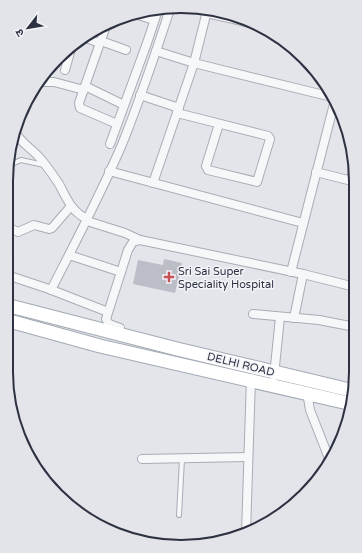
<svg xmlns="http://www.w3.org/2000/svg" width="362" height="553" viewBox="0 0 362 553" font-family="'Varela Round','Noto Sans Devanagari',sans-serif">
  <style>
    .building { fill: #bbbec7 }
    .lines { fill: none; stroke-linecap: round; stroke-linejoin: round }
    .lane-casing { stroke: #a8acb4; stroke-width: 6 }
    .street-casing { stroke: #a8acb4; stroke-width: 10 }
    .primary-casing { stroke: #a3a9b5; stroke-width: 15 }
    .lane { stroke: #f6f7f9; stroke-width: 4 }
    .street { stroke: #f6f7f9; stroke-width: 8 }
    .primary { stroke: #fff; stroke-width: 13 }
    .poi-dot { fill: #c65156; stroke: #f3f4f8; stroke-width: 1.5 }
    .labels { text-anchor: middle; stroke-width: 3; stroke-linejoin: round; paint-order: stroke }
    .poi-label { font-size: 11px; fill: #2c3242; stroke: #f3f4f8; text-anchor: start }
    .street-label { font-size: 11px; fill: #2c3242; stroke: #f3f4f8 }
    .rim { fill: none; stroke: #2c3242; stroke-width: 2 }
  </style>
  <rect width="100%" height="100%" fill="#e3e5ea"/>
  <polygon class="building" points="164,259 182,263 175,293 133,284 138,260 163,265"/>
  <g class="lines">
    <g class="lane-casing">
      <g id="lane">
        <polyline points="7,166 21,160 44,165"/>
        <polyline points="179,515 182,459"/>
      </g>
    </g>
    <g class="street-casing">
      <g id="street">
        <polyline points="207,13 251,23"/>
        <polyline points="138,15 154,20"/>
        <polyline points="107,23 79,103 80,108 117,124"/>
        <polyline points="86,38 100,43"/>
        <polyline points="101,41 126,50"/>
        <polyline points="156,51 194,63 332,97"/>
        <polyline points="65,70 71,49"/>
        <polyline points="39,82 54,82 84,90"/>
        <polyline points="85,86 124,105"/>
        <polyline points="140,95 179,108"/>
        <polyline points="177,113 268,136 270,139 257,182 208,170 206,166 219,124"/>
        <path d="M15,132C21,143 31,148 39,157C46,165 53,175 59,184C67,199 71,211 87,219"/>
        <polyline points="110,144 147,43 158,10"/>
        <polyline points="109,171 303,223"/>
        <polyline points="316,172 348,180 351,178 355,167"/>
        <polyline points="153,183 194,63 207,11"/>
        <polyline points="87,221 125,233 140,240"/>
        <polyline points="7,227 18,232 34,225 49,229 52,228 71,206"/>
        <polyline points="69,255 121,272"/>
        <polyline points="291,272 335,100"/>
        <polyline points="7,275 49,289 108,312"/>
        <path d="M51,290C76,241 102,192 123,142C141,97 156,52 171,6"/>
        <polyline points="253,314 319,320 355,327"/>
        <polyline points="294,318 303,274"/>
        <polyline points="120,328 109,324 106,319 128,250 133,242 140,240 303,274 355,287"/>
        <polyline points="274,376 280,317"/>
        <polyline points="307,392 310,410 330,461"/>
        <polyline points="142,459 248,457"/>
        <polyline points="246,533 251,378"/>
      </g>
    </g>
    <g class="primary-casing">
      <g id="primary">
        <polyline points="6,305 177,349 354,391"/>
        <polyline points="6,320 100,346 352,404"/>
      </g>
    </g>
    <use href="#lane" class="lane"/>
    <use href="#street" class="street"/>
    <use href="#primary" class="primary"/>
  </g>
  <path class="poi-dot" d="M167 271h4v4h4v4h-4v4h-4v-4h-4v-4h4z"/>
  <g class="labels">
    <g class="poi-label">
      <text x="178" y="275">Sri Sai Super<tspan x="178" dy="13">Speciality Hospital</tspan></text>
    </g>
    <g class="street-label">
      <text transform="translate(241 364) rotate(14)" y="4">DELHI ROAD</text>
    </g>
  </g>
  <path d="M0 0H362V553H0ZM181 13H181A168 168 0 0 1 349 181V372A168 168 0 0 1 181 540H181A168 168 0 0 1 13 372V181A168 168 0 0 1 181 13Z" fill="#e3e4e9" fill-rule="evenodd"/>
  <path class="rim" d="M181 13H181A168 168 0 0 1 349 181V372A168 168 0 0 1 181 540H181A168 168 0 0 1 13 372V181A168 168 0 0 1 181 13Z"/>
  <g transform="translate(28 28) rotate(239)" stroke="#f3f4f8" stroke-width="3" paint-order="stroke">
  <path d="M0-3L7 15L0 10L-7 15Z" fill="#2c3242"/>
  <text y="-6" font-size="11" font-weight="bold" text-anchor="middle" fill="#2c3242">उ</text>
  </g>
</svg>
